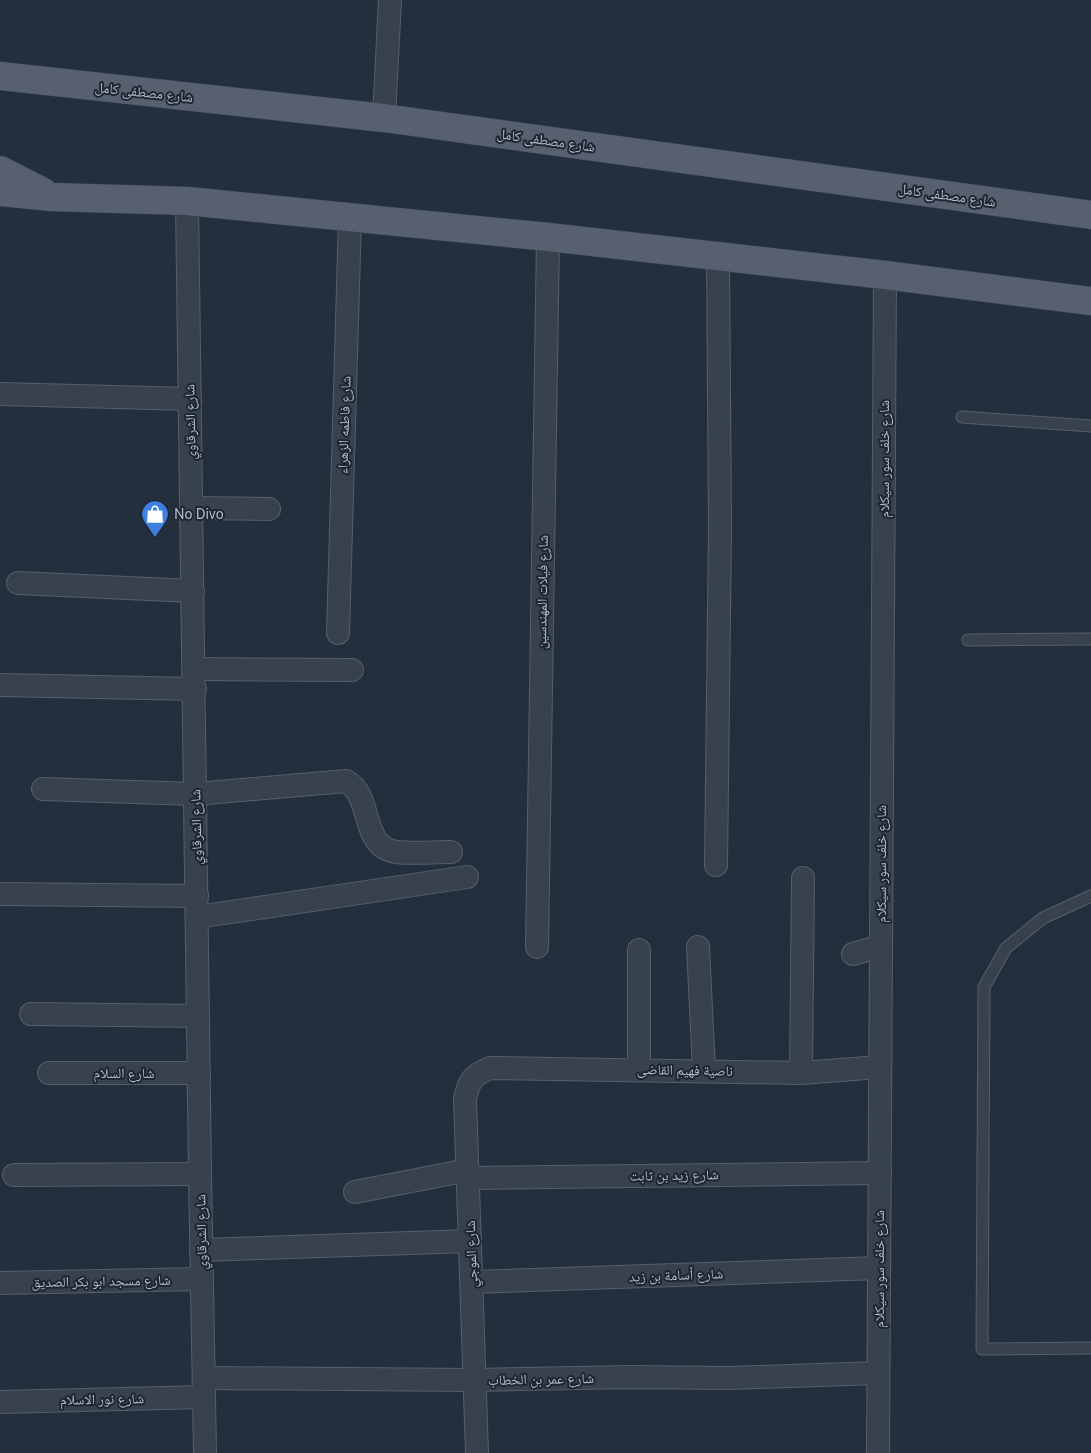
<svg xmlns="http://www.w3.org/2000/svg" width="1091" height="1453" viewBox="0 0 1091 1453" font-family="'Public Sans','Noto Naskh Arabic',sans-serif">
  <style>
    .lines { fill: none; stroke-linecap: round; stroke-linejoin: round }
    .service-casing { stroke: #565f6c; stroke-width: 13 }
    .minor-casing { stroke: #565f6c; stroke-width: 24 }
    .primary-casing { stroke: #414a57; stroke-width: 29 }
    .service { stroke: #38414e; stroke-width: 11 }
    .minor { stroke: #38414e; stroke-width: 22 }
    .primary { stroke: #56606e; stroke-width: 28 }
    .labels { text-anchor: middle; stroke-width: 4; stroke-linejoin: round; paint-order: stroke }
    .street-label { font-size: 14px; fill: #b4bcc9; stroke: #1d2633 }
    .poi-label { font-size: 14px; fill: #b4bcc9; stroke: #1d2633; text-anchor: start }
  </style>
  <rect width="100%" height="100%" fill="#242f3e"/>
  <g class="lines">
    <g class="service-casing">
      <g id="service">
        <polyline points="962,417 1091,426"/>
        <polyline points="968,640 1091,639"/>
        <polyline points="1091,896 1043,918 1006,948 984,987 982,1349 1091,1348"/>
      </g>
    </g>
    <g class="minor-casing">
      <g id="minor">
        <polyline points="384,118 390,0"/>
        <polyline points="187,201 200,1174 205,1453"/>
        <polyline points="0,394 190,399"/>
        <polyline points="192,508 269,509"/>
        <polyline points="18,583 193,591"/>
        <polyline points="338,633 350,217"/>
        <polyline points="194,669 352,670"/>
        <polyline points="0,685 195,689"/>
        <path d="M43,789L196,794L346,781C374,796 359,847 397,852C414,854 434,852 451,852"/>
        <polyline points="716,865 720,528 718,255"/>
        <polyline points="0,894 197,896"/>
        <polyline points="197,917 467,877"/>
        <polyline points="537,947 548,237"/>
        <polyline points="698,947 704,1070"/>
        <polyline points="639,950 639,1070"/>
        <polyline points="853,954 881,946"/>
        <polyline points="31,1014 198,1016"/>
        <polyline points="49,1073 199,1073"/>
        <polyline points="801,1073 803,878"/>
        <polyline points="14,1175 200,1174"/>
        <polyline points="468,1178 880,1173"/>
        <polyline points="355,1192 468,1170"/>
        <polyline points="201,1250 470,1241"/>
        <polyline points="472,1282 879,1268"/>
        <polyline points="0,1283 201,1279"/>
        <polyline points="204,1378 475,1380 631,1377 729,1378 878,1373"/>
        <polyline points="0,1402 204,1397"/>
        <path d="M477,1453L465,1099C469,1080 473,1075 490,1068L801,1073L880,1067"/>
        <polyline points="878,1453 885,275"/>
      </g>
    </g>
    <g class="primary-casing">
      <g id="primary">
        <polyline points="0,76 384,118 1091,215"/>
        <polyline points="0,170 43,192"/>
        <polyline points="0,192 52,197 187,201 548,237 885,275 1091,301"/>
      </g>
    </g>
    <use href="#service" class="service"/>
    <use href="#minor" class="minor"/>
    <use href="#primary" class="primary"/>
  </g>
  <defs>
    <g id="shop-pin" transform="scale(1.4375)"><path d="M0 17L-7.5 6A9.5 9.5 0 1 1 7.5 6Z" fill="#3f7fe0" stroke="#1d2633"/><path d="M-5-2.5h2.3a2.7 3.5 0 0 1 5.4 0H5L5.5 6h-11ZM-1.5-2.5h3a1.5 2.3 0 0 0-3 0Z" fill="#fff"/></g>
  </defs>
  <g fill-rule="evenodd">
    <use href="#shop-pin" x="155" y="514"/>
  </g>
  <g class="labels">
    <g class="street-label">
      <text transform="translate(144 92) rotate(6)" y="5">شارع مصطفى كامل</text>
      <text transform="translate(546 140) rotate(8)" y="5">شارع مصطفى كامل</text>
      <text transform="translate(947 195) rotate(8)" y="5">شارع مصطفى كامل</text>
      <text transform="translate(190 422) rotate(-91)" y="5">شارع الشرقاوي</text>
      <text transform="translate(344 425) rotate(-88)" y="5">شارع فاطمه الزهراء</text>
      <text transform="translate(884 459) rotate(-90)" y="5">شارع خلف سور سيكلام</text>
      <text transform="translate(542 592) rotate(-89)" y="5">شارع فيلات المهندسين</text>
      <text transform="translate(196 827) rotate(-91)" y="5">شارع الشرقاوي</text>
      <text transform="translate(881 864) rotate(-90)" y="5">شارع خلف سور سيكلام</text>
      <text transform="translate(685 1070) rotate(1)" y="5">ناصية فهيم القاضى</text>
      <text x="124" y="1078">شارع السلام</text>
      <text transform="translate(674 1175) rotate(-1)" y="5">شارع زيد بن ثابت</text>
      <text transform="translate(201 1232) rotate(-91)" y="5">شارع الشرقاوي</text>
      <text transform="translate(471 1254) rotate(-92)" y="5">شارع الموجي</text>
      <text transform="translate(879 1269) rotate(-90)" y="5">شارع خلف سور سيكلام</text>
      <text transform="translate(676 1275) rotate(-2)" y="5">شارع أسامة بن زيد</text>
      <text transform="translate(101 1281) rotate(-1)" y="5">شارع مسجد ابو بكر الصديق</text>
      <text transform="translate(541 1379) rotate(-1)" y="5">شارع عمر بن الخطاب</text>
      <text transform="translate(102 1399) rotate(-1)" y="5">شارع نور الاسلام</text>
    </g>
    <g class="poi-label">
      <text x="174" y="519">No Divo</text>
    </g>
  </g>
</svg>
